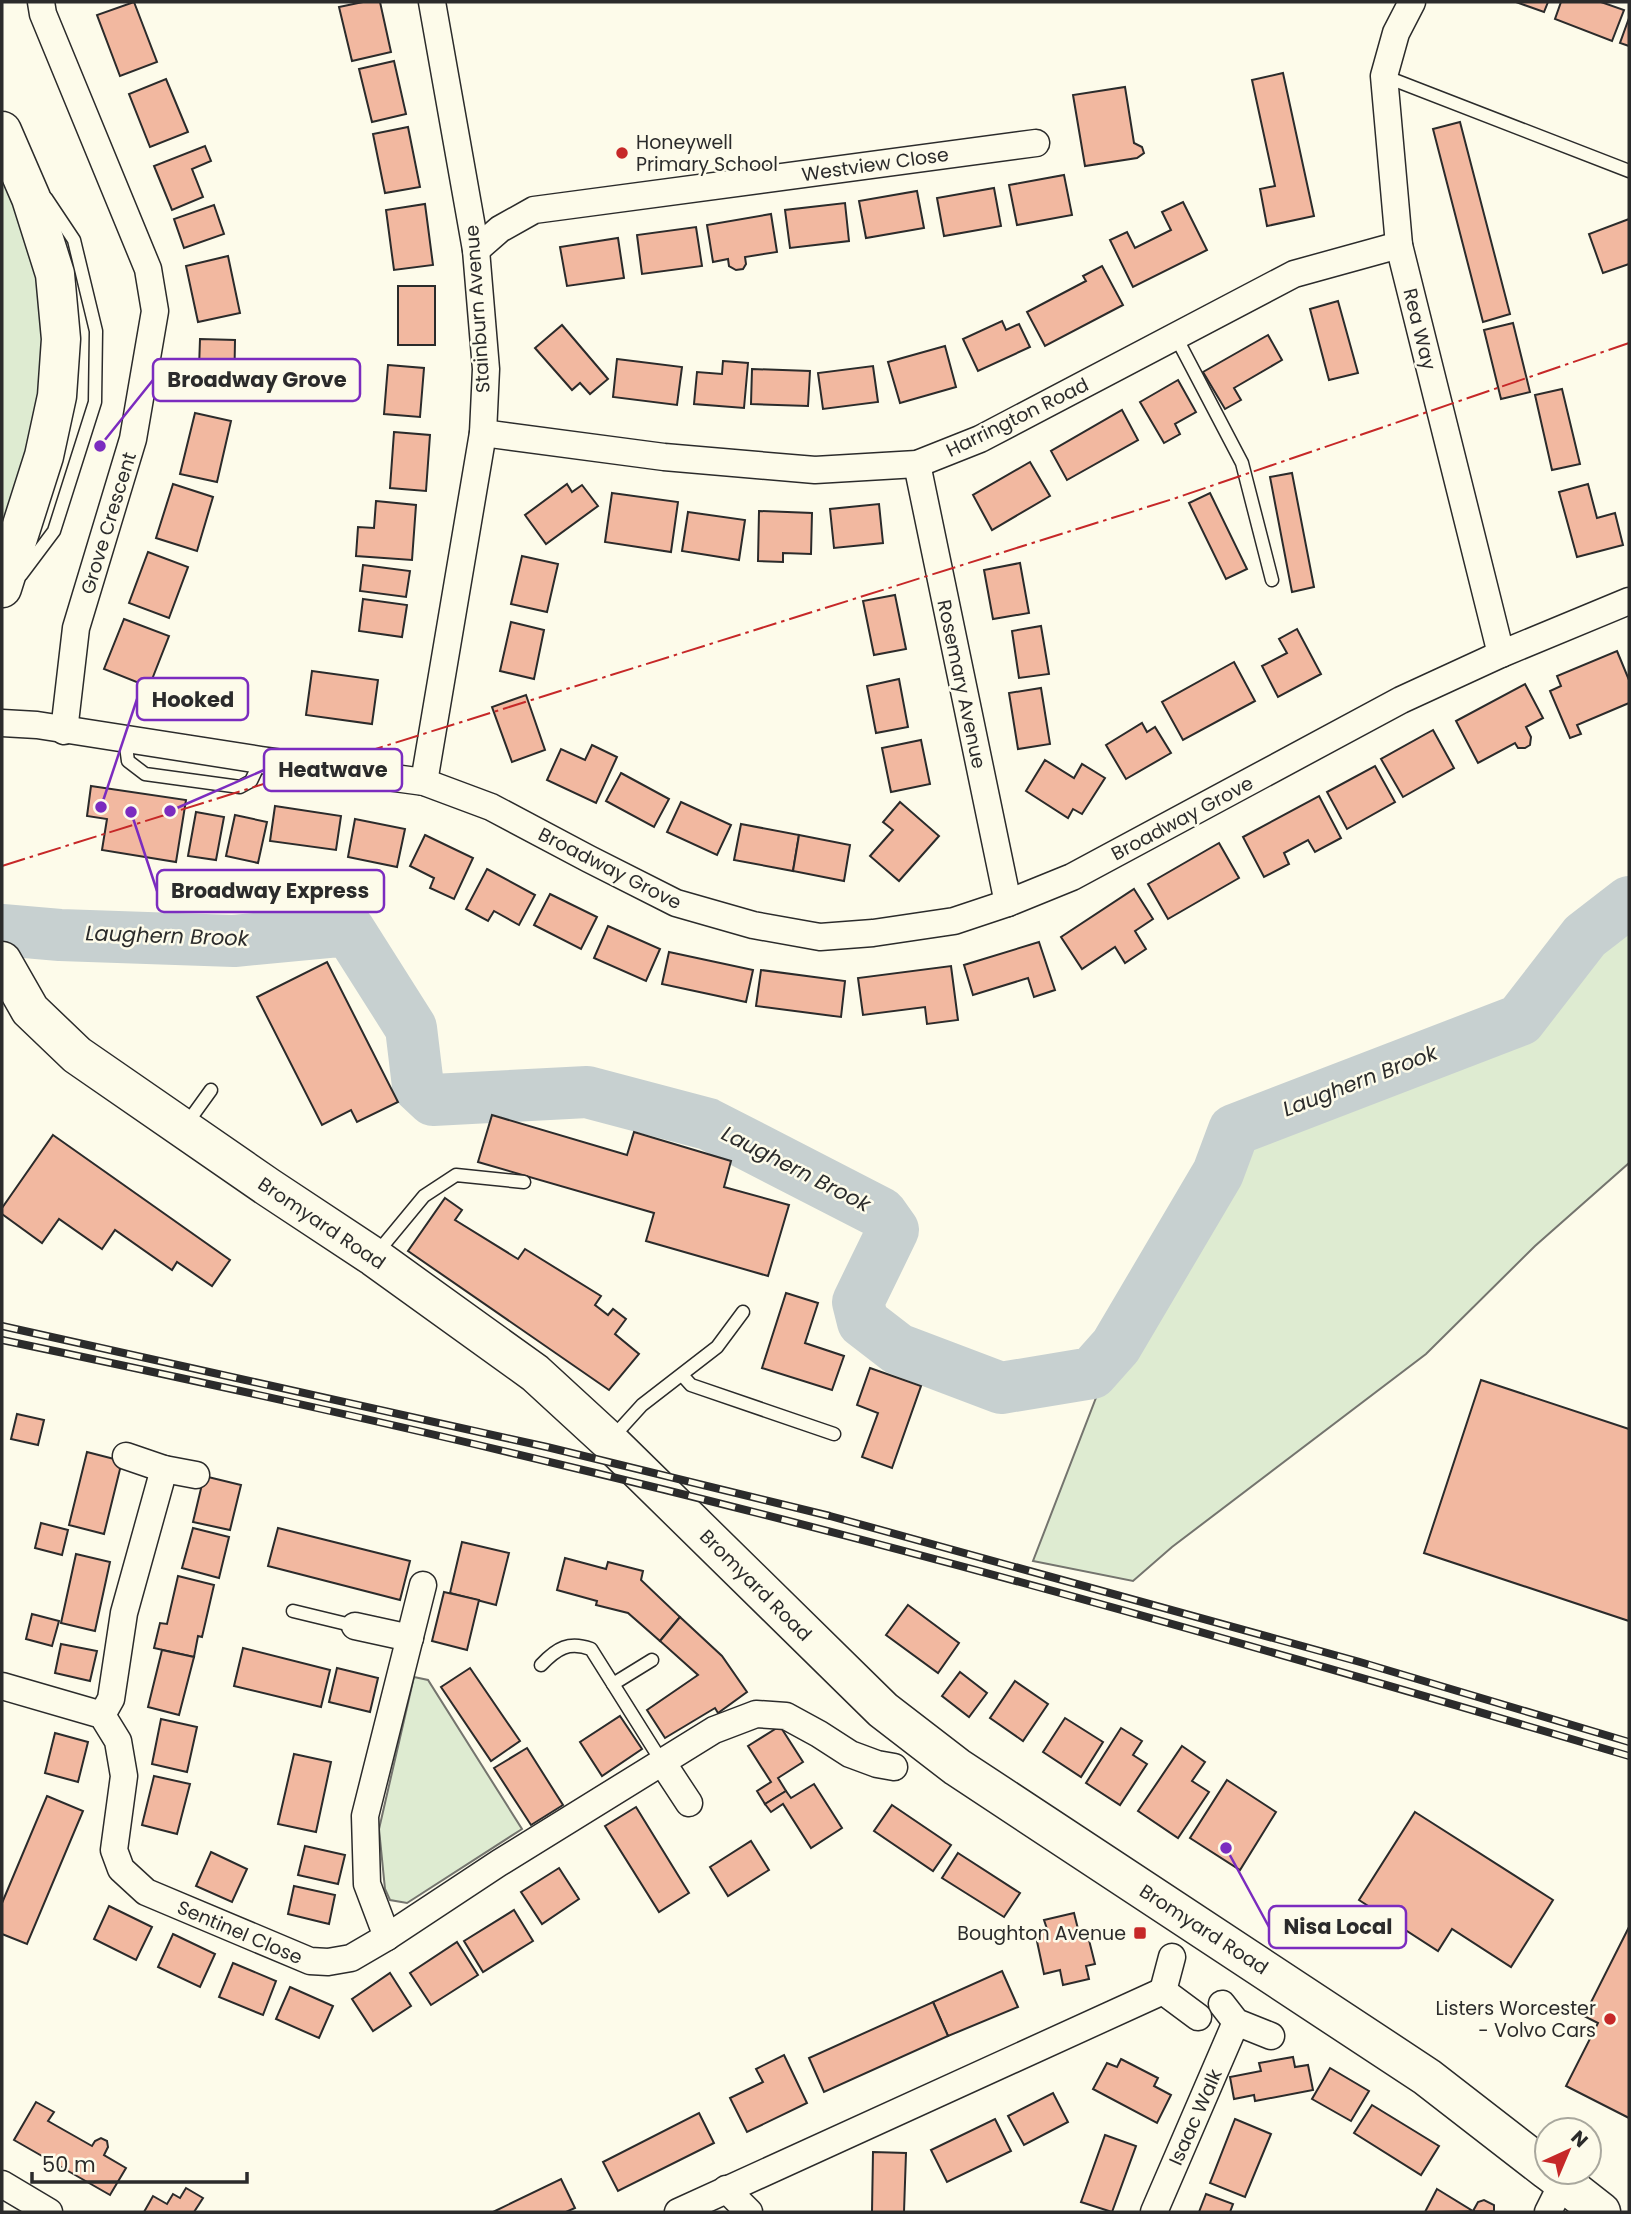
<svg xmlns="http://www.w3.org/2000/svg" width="1631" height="2214" viewBox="0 0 1631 2214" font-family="Poppins,sans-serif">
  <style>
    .green { fill: #deebd1; stroke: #74746e; stroke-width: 2 }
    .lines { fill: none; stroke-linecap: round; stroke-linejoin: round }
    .river { stroke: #c7d0d0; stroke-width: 52 }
    .building { fill: #f2b8a0; stroke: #2b2b2b; stroke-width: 2 }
    .service-casing { stroke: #2b2b2b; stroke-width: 15 }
    .minor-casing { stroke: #2b2b2b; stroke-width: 29 }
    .primary-casing { stroke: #2b2b2b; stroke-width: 41 }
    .service { stroke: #fdfbea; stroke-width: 12 }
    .minor { stroke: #fdfbea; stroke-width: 26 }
    .primary { stroke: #fdfbea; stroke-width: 38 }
    .rail-casing { stroke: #2b2b2b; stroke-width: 8 }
    .rail { stroke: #fdfbea; stroke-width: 5; stroke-dasharray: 16; stroke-linecap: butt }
    .power { stroke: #c62828; stroke-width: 2; stroke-dasharray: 24 5 3.5 5; stroke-linecap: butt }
    .poi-dot { fill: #c62828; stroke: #fdfbea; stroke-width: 2.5 }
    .labels { text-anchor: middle; stroke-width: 5; stroke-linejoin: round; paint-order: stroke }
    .poi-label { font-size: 19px; fill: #2b2b2b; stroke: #fdfbea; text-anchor: end }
    .street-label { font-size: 19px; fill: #2b2b2b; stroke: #fdfbea }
    .water-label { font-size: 21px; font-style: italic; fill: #2b2b2b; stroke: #fdfbea }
    .leader { fill: none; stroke: #7b2cbf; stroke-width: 2.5 }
    .callout-dot { fill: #7b2cbf; stroke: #fdfbea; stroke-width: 2.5 }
    .callout { fill: #fdfbea; stroke: #7b2cbf; stroke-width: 2.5 }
    .callout-label { font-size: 21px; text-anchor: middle; font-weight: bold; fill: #2b2b2b }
  </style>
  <rect width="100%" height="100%" fill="#fdfbea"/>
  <g class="green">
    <polygon points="2,167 30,234 47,341 29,448 2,527"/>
    <polygon points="1629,887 1629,1163 1535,1246 1426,1354 1172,1547 1133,1581 1033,1561 1116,1346 1218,1173 1234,1130 1520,1020 1571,924"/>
    <polygon points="414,1677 428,1680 522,1829 407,1903 390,1900 385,1889 379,1829"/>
  </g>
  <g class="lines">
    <polyline class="river" points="2,930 60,935 234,941 349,930 411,1028 418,1086 433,1100 587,1092 708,1124 881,1213 893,1230 858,1302 863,1322 898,1349 1001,1388 1092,1373 1116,1346 1218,1173 1234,1130 1520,1020 1585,936 1629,902"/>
  </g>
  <g class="building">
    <polygon points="134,2 157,62 120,76 97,15"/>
    <polygon points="363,2 380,2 391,52 352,61 339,7"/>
    <polygon points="1516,2 1548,2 1544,12"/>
    <polygon points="1561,2 1601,2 1624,10 1612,41 1555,19"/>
    <polygon points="1629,18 1629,46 1620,43"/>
    <polygon points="394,61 406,114 372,122 359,69"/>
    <polygon points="1283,73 1314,216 1267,226 1260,189 1275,186 1252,80"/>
    <polygon points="166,79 188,132 150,147 129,94"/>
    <polygon points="1125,87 1134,143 1142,147 1144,153 1137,158 1085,166 1073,95"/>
    <polygon points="1460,122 1510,314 1483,322 1433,129"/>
    <polygon points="408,127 420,187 385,193 373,134"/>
    <polygon points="205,146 211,161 192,169 203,197 172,210 154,166"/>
    <polygon points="1064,175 1072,215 1017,225 1009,185"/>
    <polygon points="994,188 1001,226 944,236 937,198"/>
    <polygon points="917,191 924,228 866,238 859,201"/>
    <polygon points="1183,202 1207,250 1133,287 1110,240 1127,232 1135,248 1171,230 1162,212"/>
    <polygon points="845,203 849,241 790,248 785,210"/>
    <polygon points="425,204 433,265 394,270 386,210"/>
    <polygon points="214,205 224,234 184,248 174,219"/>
    <polygon points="771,214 777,252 745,257 746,264 743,269 736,270 729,266 728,259 713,262 707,225"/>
    <polygon points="1629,219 1629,264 1603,273 1589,234"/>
    <polygon points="696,227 702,266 642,274 637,235"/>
    <polygon points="618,238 624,278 567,286 560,247"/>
    <polygon points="228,256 240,313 198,322 186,266"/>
    <polygon points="1102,266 1123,305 1045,346 1027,312 1086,281 1083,276"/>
    <rect x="398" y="286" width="37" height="59"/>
    <polygon points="1338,301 1358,373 1329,380 1310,309"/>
    <polygon points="1002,321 1006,330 1019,324 1030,347 978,371 963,339"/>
    <polygon points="1513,323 1530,392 1501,399 1484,330"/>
    <polygon points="562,325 608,379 590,394 580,383 572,390 535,348"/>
    <polygon points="1268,335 1282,360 1234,388 1241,400 1225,409 1203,372"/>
    <polygon points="200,339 235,340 234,398 198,398"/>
    <polygon points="945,346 956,387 900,403 888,362"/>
    <polygon points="617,359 682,367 677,405 613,397"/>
    <polygon points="723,361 748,363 744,408 694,404 697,372 722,374"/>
    <polygon points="388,365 424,368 420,417 384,414"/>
    <polygon points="873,366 878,402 823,409 818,373"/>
    <polygon points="752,369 810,371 808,406 751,404"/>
    <polygon points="1178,380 1196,412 1175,424 1180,434 1164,443 1140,402"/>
    <polygon points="1562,389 1580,464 1552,470 1535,395"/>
    <polygon points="1122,410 1138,440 1067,480 1051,451"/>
    <polygon points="195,413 231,421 217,482 180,474"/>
    <polygon points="394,432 430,435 426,491 390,488"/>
    <polygon points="1030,462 1050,496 992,530 973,495"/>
    <polygon points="1292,473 1314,587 1292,592 1270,477"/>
    <polygon points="173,484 213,497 197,551 156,538"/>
    <polygon points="567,484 572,492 582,485 598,506 546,544 525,515"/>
    <polygon points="1588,484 1597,518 1615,513 1623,545 1577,557 1559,492"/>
    <polygon points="612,493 678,502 671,552 605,542"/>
    <polygon points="1210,493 1247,569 1226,579 1189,503"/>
    <polygon points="376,501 416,505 412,560 356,556 358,527 374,528"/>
    <polygon points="879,504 883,543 834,548 830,509"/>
    <polygon points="759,511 812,513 811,554 783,553 783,562 758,561"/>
    <polygon points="688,512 745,520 739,560 682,551"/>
    <polygon points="148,552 188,567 169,618 129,603"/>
    <polygon points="522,556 558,564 547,612 511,604"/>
    <polygon points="1020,563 1029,613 993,619 984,570"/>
    <polygon points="363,565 410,571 406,597 360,591"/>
    <polygon points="895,595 906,649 874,655 863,601"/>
    <polygon points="363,599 407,605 402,637 359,631"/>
    <polygon points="124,619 169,636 149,687 104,669"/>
    <polygon points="511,622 544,630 534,679 500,671"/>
    <polygon points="1041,626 1049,674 1019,678 1012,631"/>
    <polygon points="1297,629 1321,674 1278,697 1262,666 1287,653 1279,639"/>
    <polygon points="1617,651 1629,680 1629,703 1577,725 1581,734 1570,738 1550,691 1561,686 1557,676"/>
    <polygon points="1234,662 1255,701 1183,740 1162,702"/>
    <polygon points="312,671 378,680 372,724 306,715"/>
    <polygon points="899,679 908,727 876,733 867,686"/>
    <polygon points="1525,684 1543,718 1526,727 1531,737 1530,745 1525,748 1518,748 1515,743 1478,763 1456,721"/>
    <polygon points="1041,688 1050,744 1018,749 1009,693"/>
    <polygon points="526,695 545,750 512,762 492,707"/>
    <polygon points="1142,723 1147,732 1155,727 1171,753 1126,779 1106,745"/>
    <polygon points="1433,730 1454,768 1403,797 1381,759"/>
    <polygon points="921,740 930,784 891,792 882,748"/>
    <polygon points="592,745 617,757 596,803 547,780 561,749 585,760"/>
    <polygon points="1045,760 1074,778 1082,764 1105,778 1082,814 1073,809 1068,818 1026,791"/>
    <polygon points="1375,766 1395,802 1347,829 1327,792"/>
    <polygon points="621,773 669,799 654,827 606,801"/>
    <polygon points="91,786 186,800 176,862 102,850 107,819 87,816"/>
    <polygon points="1319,796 1341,838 1315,852 1308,840 1284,853 1289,864 1264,877 1243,837"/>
    <polygon points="681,802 731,825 717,855 667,832"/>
    <polygon points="900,802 939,836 899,881 870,856 893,830 883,822"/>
    <polygon points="275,806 341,816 336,850 270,841"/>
    <polygon points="196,812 224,817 216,860 188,856"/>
    <polygon points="235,815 267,822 258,863 226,856"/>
    <polygon points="355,819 405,829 397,867 348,857"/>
    <polygon points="741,824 799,835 793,871 734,860"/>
    <polygon points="425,835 473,858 454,899 430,888 434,878 410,866"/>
    <polygon points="799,835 850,845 844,881 793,871"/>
    <polygon points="1219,843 1239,878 1168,919 1148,884"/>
    <polygon points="487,869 535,895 519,925 494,911 488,921 466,909"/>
    <polygon points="1134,889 1153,919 1135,931 1146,949 1125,963 1115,947 1082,969 1061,937"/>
    <polygon points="550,894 597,917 581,949 534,925"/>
    <polygon points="608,926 660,949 646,981 594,958"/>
    <polygon points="1039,942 1055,990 1034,997 1028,978 973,995 964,965"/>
    <polygon points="669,952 753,970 746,1002 662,984"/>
    <polygon points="327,962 398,1102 357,1122 351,1110 322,1125 257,997"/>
    <polygon points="951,966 958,1020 927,1024 925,1007 863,1015 858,978"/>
    <polygon points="761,970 845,981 841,1017 756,1006"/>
    <polygon points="492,1115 627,1155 634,1132 731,1161 724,1187 789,1205 768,1276 646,1241 654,1213 478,1162"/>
    <polygon points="53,1135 230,1260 212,1286 177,1262 172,1270 115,1230 102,1249 59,1219 42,1243 2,1214 2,1208"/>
    <polygon points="445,1198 462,1210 455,1220 518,1259 525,1249 601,1296 595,1305 608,1315 613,1309 626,1319 615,1334 639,1354 609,1390 408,1251"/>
    <polygon points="786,1293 818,1303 805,1343 844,1356 832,1390 762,1368"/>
    <polygon points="870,1368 921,1386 892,1468 862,1457 878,1413 857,1405"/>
    <polygon points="1481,1380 1629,1429 1629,1621 1424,1553"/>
    <polygon points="17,1414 44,1420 38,1445 11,1439"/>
    <polygon points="87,1452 122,1461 104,1534 69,1525"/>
    <polygon points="204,1476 241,1485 230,1530 193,1522"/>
    <polygon points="41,1523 68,1530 62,1555 35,1548"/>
    <polygon points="193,1528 229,1537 219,1578 182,1568"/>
    <polygon points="278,1528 410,1561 400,1600 268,1566"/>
    <polygon points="462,1542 509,1553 496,1605 450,1593"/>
    <polygon points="76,1554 110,1562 95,1631 61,1623"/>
    <polygon points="565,1558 606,1569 608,1562 643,1571 641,1580 680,1617 660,1641 628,1613 596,1605 597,1601 557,1590"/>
    <polygon points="178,1576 214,1585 202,1637 198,1636 194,1657 154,1648 160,1623 167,1624"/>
    <polygon points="444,1592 479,1600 467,1650 432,1641"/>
    <polygon points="908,1605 959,1643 938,1673 886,1635"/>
    <polygon points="32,1614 59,1621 52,1646 26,1639"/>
    <polygon points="680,1617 722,1656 747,1692 718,1713 715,1708 665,1738 647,1710 698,1675 660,1641"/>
    <polygon points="61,1644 97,1651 90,1681 55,1673"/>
    <polygon points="243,1648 330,1670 321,1707 234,1686"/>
    <polygon points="162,1650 194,1657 179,1715 148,1707"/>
    <polygon points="337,1668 378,1678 370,1712 329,1702"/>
    <polygon points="470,1668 520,1741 491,1761 441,1687"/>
    <polygon points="960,1672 987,1693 969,1717 942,1696"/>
    <polygon points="1015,1681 1048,1704 1023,1741 990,1718"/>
    <polygon points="620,1716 642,1749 602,1776 580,1742"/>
    <polygon points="1065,1718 1103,1742 1081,1777 1043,1752"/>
    <polygon points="161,1719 197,1727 187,1772 152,1764"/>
    <polygon points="780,1726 803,1762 778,1778 786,1791 765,1804 757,1791 771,1782 748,1746"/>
    <polygon points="1121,1728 1142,1741 1133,1755 1147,1764 1120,1805 1086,1783"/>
    <polygon points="55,1733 88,1742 78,1782 45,1773"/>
    <polygon points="1182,1746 1205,1762 1192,1781 1209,1792 1178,1838 1138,1811"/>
    <polygon points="527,1748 563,1805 531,1825 494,1768"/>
    <polygon points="294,1754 331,1762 316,1832 278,1824"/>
    <polygon points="154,1776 190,1784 177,1834 142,1825"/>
    <polygon points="1227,1780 1276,1812 1240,1870 1190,1838"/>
    <polygon points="814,1784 842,1828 811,1848 783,1804 771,1812 765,1804 786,1791 791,1798"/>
    <polygon points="47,1796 83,1811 27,1944 2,1934 2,1903"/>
    <polygon points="892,1805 951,1845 933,1871 874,1831"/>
    <polygon points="636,1807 689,1893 659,1912 605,1826"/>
    <polygon points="1415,1812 1553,1900 1511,1967 1452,1929 1438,1951 1359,1900"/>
    <polygon points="751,1841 769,1870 728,1896 710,1867"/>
    <polygon points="305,1846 345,1855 338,1884 298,1875"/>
    <polygon points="211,1852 247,1869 232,1902 196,1886"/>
    <polygon points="958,1853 1020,1893 1004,1917 942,1878"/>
    <polygon points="559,1868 579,1899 542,1924 521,1892"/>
    <polygon points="294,1886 335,1895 329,1924 288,1914"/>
    <polygon points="109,1906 152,1927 136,1960 94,1939"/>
    <polygon points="514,1910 533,1941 483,1972 464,1941"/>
    <polygon points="1074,1913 1079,1933 1087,1932 1095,1964 1086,1966 1089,1979 1063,1985 1060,1970 1044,1974 1035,1932 1047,1929 1044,1920"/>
    <polygon points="1629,1927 1629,2118 1566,2086 1598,2023 1584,2016"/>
    <polygon points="173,1934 215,1954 200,1987 158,1967"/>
    <polygon points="457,1942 478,1975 431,2005 410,1973"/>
    <polygon points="233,1963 276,1981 263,2015 219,1997"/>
    <polygon points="1002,1971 1018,2007 948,2036 933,2002"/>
    <polygon points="390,1973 411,2006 373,2031 352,1999"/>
    <polygon points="290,1987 333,2006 319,2038 276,2019"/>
    <polygon points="933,2002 948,2036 824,2092 809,2058"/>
    <polygon points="784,2055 807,2103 747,2132 730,2098 763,2082 756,2069"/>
    <polygon points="1293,2057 1295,2067 1308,2065 1313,2090 1255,2101 1254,2095 1234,2099 1230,2077 1261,2071 1259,2063"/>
    <polygon points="1121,2059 1158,2078 1154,2086 1171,2095 1157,2123 1093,2089 1107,2063 1117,2067"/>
    <polygon points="1330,2068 1369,2091 1351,2121 1312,2099"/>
    <polygon points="1053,2093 1068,2122 1024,2145 1008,2116"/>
    <polygon points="36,2102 54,2112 48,2121 92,2146 95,2141 101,2138 107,2141 108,2147 104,2155 126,2168 110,2195 14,2140"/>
    <polygon points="1372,2105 1439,2146 1421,2175 1354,2133"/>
    <polygon points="699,2113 714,2143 618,2191 603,2162"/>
    <polygon points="995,2119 1011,2151 947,2182 931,2150"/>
    <polygon points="1235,2119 1271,2134 1245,2197 1210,2183"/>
    <polygon points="1105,2135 1136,2146 1112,2212 1081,2202"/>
    <polygon points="873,2152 906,2153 904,2212 872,2212"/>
    <polygon points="561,2179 575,2208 566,2212 493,2212"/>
    <polygon points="186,2188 203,2198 194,2212 144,2212 153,2196 167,2204 173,2194 180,2198"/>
    <polygon points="1437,2189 1473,2211 1478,2202 1484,2200 1494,2205 1494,2211 1425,2212"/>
    <polygon points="1206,2194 1233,2204 1230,2212 1199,2212"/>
  </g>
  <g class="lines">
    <g class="service-casing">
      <g id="service">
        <polyline points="1384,76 1629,171"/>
        <polyline points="1176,337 1242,463 1272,580"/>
        <polyline points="21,575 54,531 95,402 96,331 74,240 46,198"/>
        <polyline points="125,739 128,761 145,774 240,787 251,781 261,760"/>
        <polyline points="185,1126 211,1090"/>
        <polyline points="376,1254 424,1196 456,1175 524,1182"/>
        <polyline points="682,1375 691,1385 834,1434"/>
        <polyline points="612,1438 642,1405 717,1347 743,1312"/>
        <polyline points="293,1611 355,1626"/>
        <path d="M541,1665C557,1648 569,1641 591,1649L662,1762"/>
        <polyline points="613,1684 652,1660"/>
      </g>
    </g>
    <g class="minor-casing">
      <g id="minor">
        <polyline points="41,2 43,14 148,269 155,311 133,439 76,628 64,731"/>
        <polyline points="1412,2 1396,33 1384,76 1399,245 1501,654"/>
        <polyline points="476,250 500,229 534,210 1036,143"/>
        <polyline points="483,433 664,457 815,470 917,464 980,439 1294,274 1399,245"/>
        <polyline points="917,464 1008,903"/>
        <polyline points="2,723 37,725 261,760 424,782 491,807 589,859 676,903 753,925 820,937 873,933 954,921 1008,903 1072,877 1401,700 1501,654 1629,601"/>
        <polyline points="424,782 483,433 486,369 476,250 432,2"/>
        <polyline points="126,1456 164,1469 196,1475"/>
        <polyline points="355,1626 410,1638"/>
        <polyline points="2,1686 102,1715 118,1741 124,1776 114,1850 121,1869 146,1892 310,1961 328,1962 351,1958 387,1937 499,1863 714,1730 756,1714 786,1716 819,1734 850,1754 877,1764 894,1767"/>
        <polyline points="102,1715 111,1699 124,1613 164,1469"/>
        <polyline points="662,1762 689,1803"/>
        <polyline points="387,1937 367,1884 365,1816 423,1585"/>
        <polyline points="1172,1957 1163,1991 1198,2017"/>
        <polyline points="1222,2004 1236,2022 1271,2036"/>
        <polyline points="2,2184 49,2212"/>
        <polyline points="726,2189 749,2212"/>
        <polyline points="678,2212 1163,1991"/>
        <polyline points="1154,2212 1236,2022"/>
        <polyline points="1548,2212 1563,2182"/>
      </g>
    </g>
    <g class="primary-casing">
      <g id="primary">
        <polyline points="2,131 31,198 55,274 61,339 57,396 44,456 2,588"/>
        <polyline points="2,961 30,1010 77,1055 268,1187 374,1257 535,1373 609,1441 883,1710 957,1767 1427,2077 1547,2170"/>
        <polyline points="1550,2172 1601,2212"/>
      </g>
    </g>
    <use href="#service" class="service"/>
    <use href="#minor" class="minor"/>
    <use href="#primary" class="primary"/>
    <g class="rail-casing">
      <g id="rail">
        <polyline points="2,1326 547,1447 830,1516 1360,1662 1629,1742"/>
        <path d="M2,1340C189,1379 376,1420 562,1465C921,1550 1276,1652 1629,1756"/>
      </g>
    </g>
    <use href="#rail" class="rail"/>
    <polyline class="power" points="2,866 1176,498 1629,343"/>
  </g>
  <g class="poi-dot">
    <circle cx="622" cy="153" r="7"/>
    <rect x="1133" y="1926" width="14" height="14" rx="3.5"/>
    <circle cx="1610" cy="2019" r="7"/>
  </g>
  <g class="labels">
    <g class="poi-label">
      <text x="636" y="149" text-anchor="start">Honeywell<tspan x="636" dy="22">Primary School</tspan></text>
      <text x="1126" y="1940">Boughton Avenue</text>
      <text x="1596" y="2015">Listers Worcester<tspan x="1596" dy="22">- Volvo Cars</tspan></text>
    </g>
    <g class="street-label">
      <text transform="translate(875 164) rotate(-8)" y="7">Westview Close</text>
      <text transform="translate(477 309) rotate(-94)" y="7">Stainburn Avenue</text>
      <text transform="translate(1420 329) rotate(76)" y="7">Rea Way</text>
      <text transform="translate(1017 417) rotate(-26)" y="7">Harrington Road</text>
      <text transform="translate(108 523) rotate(-73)" y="7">Grove Crescent</text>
      <text transform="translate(962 684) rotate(78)" y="7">Rosemary Avenue</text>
      <text transform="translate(1182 818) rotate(-28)" y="7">Broadway Grove</text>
      <text transform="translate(610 868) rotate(27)" y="7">Broadway Grove</text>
      <text transform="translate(322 1223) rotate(34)" y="7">Bromyard Road</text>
      <text transform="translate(756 1585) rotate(45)" y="7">Bromyard Road</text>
      <text transform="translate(1204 1929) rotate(33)" y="7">Bromyard Road</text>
      <text transform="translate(240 1932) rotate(23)" y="7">Sentinel Close</text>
      <text transform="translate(1195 2117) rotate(-66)" y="7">Isaac Walk</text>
    </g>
    <g class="water-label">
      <text transform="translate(167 936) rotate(2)" y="7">Laughern Brook</text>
      <text transform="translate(1360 1081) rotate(-21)" y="7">Laughern Brook</text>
      <text transform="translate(796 1169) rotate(27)" y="7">Laughern Brook</text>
    </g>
  </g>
  <path class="leader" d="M100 446L153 380M101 807L137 699M170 811L264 770M131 812L157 891M1226 1848L1269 1927"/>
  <g class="callout-dot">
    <circle cx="100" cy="446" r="7"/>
    <circle cx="101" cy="807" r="7"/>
    <circle cx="170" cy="811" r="7"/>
    <circle cx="131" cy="812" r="7"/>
    <circle cx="1226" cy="1848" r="7"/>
  </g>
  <g class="callout">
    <rect x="153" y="359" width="207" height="42" rx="7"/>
    <rect x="137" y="678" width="111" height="42" rx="7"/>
    <rect x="264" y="749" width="138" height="42" rx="7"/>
    <rect x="157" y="870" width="227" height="42" rx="7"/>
    <rect x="1269" y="1906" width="137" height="42" rx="7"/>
  </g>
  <g class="callout-label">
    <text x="257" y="387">Broadway Grove</text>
    <text x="193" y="707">Hooked</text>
    <text x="333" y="777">Heatwave</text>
    <text x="270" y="898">Broadway Express</text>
    <text x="1338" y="1934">Nisa Local</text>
  </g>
  <rect width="1631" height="2214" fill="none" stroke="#2b2b2b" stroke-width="7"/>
  <g transform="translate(1568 2151) rotate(44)"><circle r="33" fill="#fdfbea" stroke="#a9a89e" stroke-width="2"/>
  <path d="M0-5L12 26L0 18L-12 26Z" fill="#c62828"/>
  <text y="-10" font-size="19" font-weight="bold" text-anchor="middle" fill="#2b2b2b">N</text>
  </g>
  <path d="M32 2172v10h215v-10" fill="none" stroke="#2b2b2b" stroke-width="3.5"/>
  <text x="42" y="2172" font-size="21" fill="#2b2b2b" stroke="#fdfbea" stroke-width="5" paint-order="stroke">50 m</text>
</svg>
